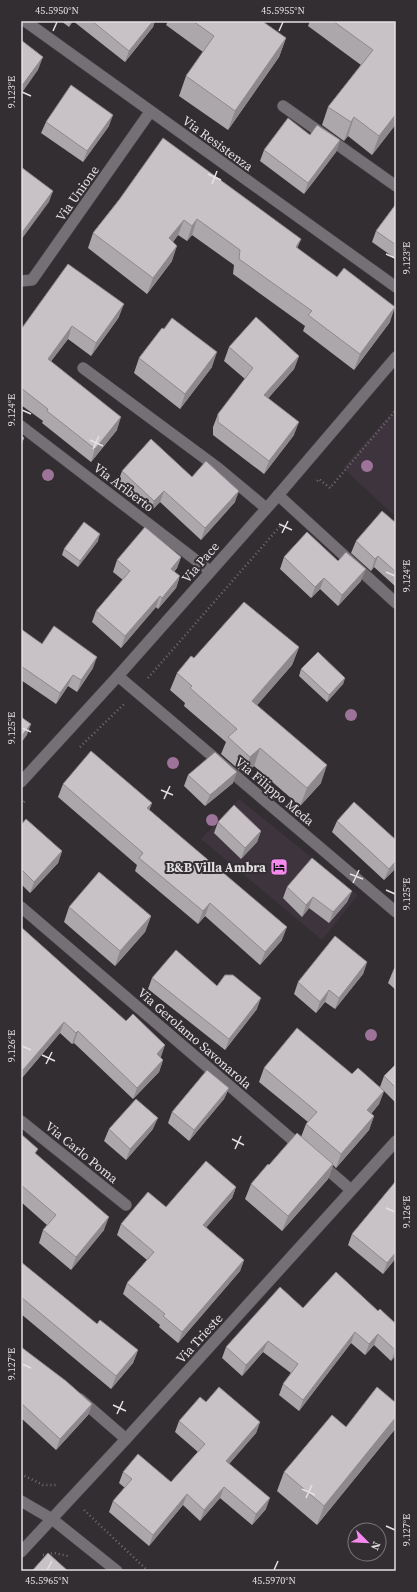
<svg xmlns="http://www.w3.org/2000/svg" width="417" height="1592" viewBox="0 0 417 1592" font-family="'Source Serif 4',serif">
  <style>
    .built { fill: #3e343d }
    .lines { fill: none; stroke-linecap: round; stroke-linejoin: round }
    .service-casing { stroke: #4f4b4e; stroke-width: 12 }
    .minor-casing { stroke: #4f4b4e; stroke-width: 12 }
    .path { stroke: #716d70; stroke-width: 2.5; stroke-dasharray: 1 3; stroke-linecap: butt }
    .service { stroke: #757075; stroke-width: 11 }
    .minor { stroke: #757075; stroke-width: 11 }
    .tree { fill: #9d7399 }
    .wall { fill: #aca7ab }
    .shaded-wall { fill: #8c888b }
    .building { fill: #c8c2c7; stroke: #8c888b }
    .ticks { fill: none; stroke: #e4e1e3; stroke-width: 1.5 }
    .labels { text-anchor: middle; stroke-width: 4; stroke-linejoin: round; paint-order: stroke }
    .street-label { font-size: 13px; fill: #e4e1e3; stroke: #322e32 }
    .poi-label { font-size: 13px; font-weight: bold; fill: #e4e1e3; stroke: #322e32; text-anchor: end }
    .neatline { fill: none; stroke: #e4e1e3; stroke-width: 1.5 }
    .ticks-label { font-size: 10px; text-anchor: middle; fill: #e4e1e3 }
  </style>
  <rect width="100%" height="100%" fill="#322e32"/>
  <g class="built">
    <polygon points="396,408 396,517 343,468"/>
    <polygon points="239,799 358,895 322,940 201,839"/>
  </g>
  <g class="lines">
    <g class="service-casing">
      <g id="service">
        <polyline points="83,368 218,468 266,508"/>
        <polyline points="278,495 396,603"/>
      </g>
    </g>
    <g class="minor-casing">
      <g id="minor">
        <polyline points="25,21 396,287"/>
        <polyline points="283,106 396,186"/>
        <polyline points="21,281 32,280 150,112"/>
        <polyline points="21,426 210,571"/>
        <polyline points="118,676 396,912"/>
        <polyline points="21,782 118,676 274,500 396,357"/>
        <polyline points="21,907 302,1148"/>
        <polyline points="21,1121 126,1205"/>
        <polyline points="320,1163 351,1190"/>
        <polyline points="80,1399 126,1439"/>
        <polyline points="21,1501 52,1519 117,1571"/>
        <polyline points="21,1552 126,1439 396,1141"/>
      </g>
    </g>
    <g class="path">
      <polyline points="317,481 319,479 330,488 396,410"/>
      <polyline points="148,678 282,524"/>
      <polyline points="80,747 124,704"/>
      <polyline points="21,805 25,801"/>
      <polyline points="21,1474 43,1485 58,1485"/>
      <polyline points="84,1510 148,1571"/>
      <polyline points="43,1555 54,1553 68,1556"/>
    </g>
    <use href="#service" class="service"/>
    <use href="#minor" class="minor"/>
  </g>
  <g class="tree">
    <circle cx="367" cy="466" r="6"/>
    <circle cx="48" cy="475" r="6"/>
    <circle cx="351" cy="715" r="6"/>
    <circle cx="173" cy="763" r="6"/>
    <circle cx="212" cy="820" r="6"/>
    <circle cx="371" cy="1035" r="6"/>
  </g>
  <g class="wall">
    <polygon points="61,21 155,21 153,27 125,62 73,21 69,27"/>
    <polygon points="168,21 262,21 286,38 279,57 228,130 179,96 186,76 203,52 166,25"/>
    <polygon points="310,21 396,21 396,124 372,155 348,136 344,141 322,125 328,107 361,65 308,26"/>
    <polygon points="46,122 109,126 83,162 41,133"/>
    <polygon points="340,140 336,152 304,194 260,161 264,150"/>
    <polygon points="119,200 301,239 297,248 390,322 354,370 303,331 305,326 233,274 234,265 192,235 187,241 178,235 173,242 172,261 147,294 88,248 93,233"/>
    <polygon points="396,204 396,259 372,242 376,231"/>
    <polygon points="119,317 91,356 68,339 51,361 117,430 91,462 42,423 43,421 21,405 21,328 22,328"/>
    <polygon points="229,347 299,356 294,369 268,398 294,435 264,474 213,435 213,427 218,414 245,379 224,361"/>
    <polygon points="139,358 212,367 180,409 134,373"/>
    <polygon points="122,471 192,477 235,502 201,540 160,502 150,512 118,482"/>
    <polygon points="396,523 396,584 395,586 374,567 371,571 351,553 356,541"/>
    <polygon points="98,541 78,567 62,555 64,549"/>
    <polygon points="181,557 177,568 174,572 180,576 176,588 158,609 156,607 121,648 92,622 96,611 123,580 113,572 117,560"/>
    <polygon points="284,557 361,581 338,606 320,589 311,598 280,569"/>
    <polygon points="21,629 42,644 93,668 77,692 68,686 56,704 21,680"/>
    <polygon points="299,647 292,665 257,705 321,783 300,806 254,766 244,774 221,754 226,742 184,706 185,703 170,690 177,673 194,658"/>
    <polygon points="301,669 345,678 343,684 327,702 299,676"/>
    <polygon points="188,775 233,783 205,806 184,786"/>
    <polygon points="63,784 152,803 149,810 282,940 260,965 205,916 198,924 135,871 137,865 58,797"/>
    <polygon points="337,821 396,868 384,880 332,832"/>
    <polygon points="218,822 261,831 257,842 241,859 214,833"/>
    <polygon points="21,825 62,851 58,863 30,893 21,884"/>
    <polygon points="287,887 352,891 347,902 329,923 309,908 302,917 283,898"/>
    <polygon points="69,907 151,916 145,932 115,966 64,922"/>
    <polygon points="21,927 161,1057 160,1057 163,1060 159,1072 133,1099 74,1043 72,1044 60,1033 21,1079"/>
    <polygon points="367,962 363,974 335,1009 325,1002 316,1013 294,994 298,982"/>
    <polygon points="396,967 396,990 388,983 393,971"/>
    <polygon points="152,978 217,986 257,1009 225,1050 148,989"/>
    <polygon points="396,1064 396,1103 384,1091 379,1104 371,1114 374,1116 369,1130 336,1168 333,1165 328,1179 282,1231 245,1199 251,1184 269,1165 301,1137 306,1124 308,1122 259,1082 264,1068 352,1074 380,1087 384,1076"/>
    <polygon points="229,1088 224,1099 189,1141 168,1123 172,1112"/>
    <polygon points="109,1129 153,1129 126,1160 104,1141"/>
    <polygon points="21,1134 36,1154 104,1230 71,1270 39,1243 43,1230 47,1225 21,1202"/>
    <polygon points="396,1181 396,1258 383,1274 348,1245 352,1234"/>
    <polygon points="236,1187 232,1198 206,1227 244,1260 240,1271 178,1343 159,1327 160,1325 123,1294 127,1283 147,1260 117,1235 121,1224 166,1207"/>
    <polygon points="21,1262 97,1324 138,1350 133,1363 111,1389 21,1314"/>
    <polygon points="303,1308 378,1311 396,1324 396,1355 391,1361 374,1345 365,1355 351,1343 299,1411 279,1395 283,1384 291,1373 263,1352 242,1376 222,1358 226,1347"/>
    <polygon points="21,1347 92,1404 88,1415 56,1450 21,1418"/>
    <polygon points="206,1402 260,1422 256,1433 229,1464 266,1509 252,1525 220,1498 200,1521 183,1505 149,1546 109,1512 113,1501 125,1488 119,1483 123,1472 171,1482 198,1452 175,1432 179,1421"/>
    <polygon points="396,1403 396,1428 317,1525 277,1491 284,1472"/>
  </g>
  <g class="shaded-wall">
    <polygon points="71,21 73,21 69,27"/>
    <polygon points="153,21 155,21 153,27 125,62 129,51"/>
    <polygon points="286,38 279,57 228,130 235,111"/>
    <polygon points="43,57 38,70 21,94 21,87"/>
    <polygon points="396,114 396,124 372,155 379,136"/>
    <polygon points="113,115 109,126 83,162 87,151"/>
    <polygon points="354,117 348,136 344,141 351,122"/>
    <polygon points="340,140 336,152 304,194 308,183"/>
    <polygon points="53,191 49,202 21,240 21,234"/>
    <polygon points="197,219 192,235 187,241 192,226"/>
    <polygon points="184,220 178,235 164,254 169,238"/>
    <polygon points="301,239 295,254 296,247"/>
    <polygon points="177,246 172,261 147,294 153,278"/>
    <polygon points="124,304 119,317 91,356 96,343"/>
    <polygon points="395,307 390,322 354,370 360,354"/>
    <polygon points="72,326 68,339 43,372 48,359"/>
    <polygon points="217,352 212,367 180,409 185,394"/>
    <polygon points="299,356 294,369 259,409 264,395"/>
    <polygon points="121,417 117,430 91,462 95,449"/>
    <polygon points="299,422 294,435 264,474 269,461"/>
    <polygon points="24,438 21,447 21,442"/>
    <polygon points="164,491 160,502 150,512 154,501"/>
    <polygon points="239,491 235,502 201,540 205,528"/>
    <polygon points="100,534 98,541 78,567 80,561"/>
    <polygon points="378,556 374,567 371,571 375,559"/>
    <polygon points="181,557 177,568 167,580 171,569"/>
    <polygon points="366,569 361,581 338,606 342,595"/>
    <polygon points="180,576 176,588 158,609 162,598"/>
    <polygon points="324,578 320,589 311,598 315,587"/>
    <polygon points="160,596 156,607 121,648 125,636"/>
    <polygon points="299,647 292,665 246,718 252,701"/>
    <polygon points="97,657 93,668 77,692 81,680"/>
    <polygon points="73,675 68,686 56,704 60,693"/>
    <polygon points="345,678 343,684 327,702 329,695"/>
    <polygon points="31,724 27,735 21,743 21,737"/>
    <polygon points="260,748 254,766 244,774 250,757"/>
    <polygon points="327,765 321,783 300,806 307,788"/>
    <polygon points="237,772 233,783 205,806 210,795"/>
    <polygon points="152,803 147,816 147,808"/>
    <polygon points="261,831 257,842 241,859 245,848"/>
    <polygon points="62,851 58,863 30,893 34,882"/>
    <polygon points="396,861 396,868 384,880 389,869"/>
    <polygon points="352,891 347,902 329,923 333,912"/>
    <polygon points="313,897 309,908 302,917 306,905"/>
    <polygon points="210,903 205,916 198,924 203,911"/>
    <polygon points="151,916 145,932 115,966 120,951"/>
    <polygon points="287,927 282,940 260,965 265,952"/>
    <polygon points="367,962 363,974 335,1009 339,998"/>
    <polygon points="329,990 325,1002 316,1013 320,1002"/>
    <polygon points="261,998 257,1009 225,1050 229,1039"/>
    <polygon points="64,1022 60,1033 21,1079 21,1075 23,1070"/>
    <polygon points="78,1031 74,1043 72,1044 76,1033"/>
    <polygon points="165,1045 161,1057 153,1065 157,1054"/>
    <polygon points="163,1060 159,1072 133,1099 137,1088"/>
    <polygon points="229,1088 224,1099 189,1141 194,1130"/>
    <polygon points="384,1091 379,1104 362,1124 367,1110"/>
    <polygon points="374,1116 369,1130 336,1168 341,1154"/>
    <polygon points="158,1118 153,1129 126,1160 130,1149"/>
    <polygon points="333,1164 328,1179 282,1231 288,1216"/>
    <polygon points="236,1187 232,1198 199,1236 203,1225"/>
    <polygon points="109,1217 104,1230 71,1270 76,1257"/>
    <polygon points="396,1252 396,1258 383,1274 387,1263"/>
    <polygon points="244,1260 240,1271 178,1343 182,1332"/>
    <polygon points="355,1332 351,1343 299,1411 303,1400"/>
    <polygon points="378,1334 374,1345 365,1355 369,1344"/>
    <polygon points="268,1341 263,1352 242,1376 246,1365"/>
    <polygon points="396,1348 396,1355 391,1361 395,1350"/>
    <polygon points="138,1350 133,1363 111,1389 116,1376"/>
    <polygon points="92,1404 88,1415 56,1450 60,1439"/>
    <polygon points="396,1417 396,1428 317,1525 324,1506"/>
    <polygon points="260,1422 256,1433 222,1472 226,1461"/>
    <polygon points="224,1487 220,1498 200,1521 204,1510"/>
    <polygon points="187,1494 183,1505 149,1546 153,1535"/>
    <polygon points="270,1498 266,1509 252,1525 256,1514"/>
  </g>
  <g class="building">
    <polygon points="92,21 153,21 129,51"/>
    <polygon points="193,21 262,21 286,38 235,111 186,76 214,36"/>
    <polygon points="333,21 396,21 396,114 379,136 354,117 351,122 328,107 373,50"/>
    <polygon points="21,40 43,57 21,87"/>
    <polygon points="71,85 113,115 87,151 46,122"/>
    <polygon points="288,118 310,135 317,125 340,140 308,183 264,150"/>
    <polygon points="163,138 301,239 296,247 337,277 344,268 395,307 360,354 308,315 312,311 239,259 240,250 197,219 192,226 184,220 169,238 177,246 153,278 93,233 119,200"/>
    <polygon points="21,167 53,191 21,234"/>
    <polygon points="396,204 396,245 376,231"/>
    <polygon points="68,264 124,304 96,343 72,326 48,359 121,417 95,449 47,411 48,409 21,388 21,328 22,328"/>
    <polygon points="256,317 299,356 264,395 299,422 269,461 218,422 218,414 253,368 229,347"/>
    <polygon points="172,318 217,352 185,394 139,358 162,328 164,329"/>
    <polygon points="21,435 24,438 21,442"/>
    <polygon points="151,439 192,477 206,461 239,491 205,528 164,491 154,501 122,471"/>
    <polygon points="382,511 396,523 396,572 378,556 375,559 356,541"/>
    <polygon points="84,522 100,534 80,561 64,549"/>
    <polygon points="145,527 181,557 171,569 180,576 162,598 160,596 125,636 96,611 130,571 117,560"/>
    <polygon points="307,532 338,561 346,552 366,569 342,595 324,578 315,587 284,557"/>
    <polygon points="244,602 299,647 252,701 327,765 307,788 260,748 250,757 228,737 237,729 190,688 192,686 177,673 191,656 194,658"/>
    <polygon points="54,626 97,657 81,680 73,675 60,693 21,666 21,629 42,644"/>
    <polygon points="318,652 345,678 329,695 301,669"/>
    <polygon points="21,717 31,724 21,737"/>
    <polygon points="91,751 152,803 147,808 287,927 265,952 210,903 203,911 139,858 143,853 63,784"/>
    <polygon points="215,752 237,772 210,795 188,775"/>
    <polygon points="354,802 396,840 396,861 389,869 337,821"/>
    <polygon points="234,805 261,831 245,848 218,822"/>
    <polygon points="26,819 62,851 34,882 21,869 21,825"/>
    <polygon points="312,858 352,891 333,912 313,897 306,905 287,887"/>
    <polygon points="99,872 151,916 120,951 69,907"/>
    <polygon points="21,927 126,1021 133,1014 165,1045 157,1054 163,1060 137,1088 78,1031 76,1033 64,1022 23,1070 21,1068"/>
    <polygon points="335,936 367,962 339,998 329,990 320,1002 298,982"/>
    <polygon points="176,950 217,986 225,975 233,975 261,998 229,1039 152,978"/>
    <polygon points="396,967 396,973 393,971"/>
    <polygon points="297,1028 352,1074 358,1068 384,1091 367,1110 374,1116 341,1154 306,1124 317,1112 264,1068"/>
    <polygon points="396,1064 396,1088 384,1076"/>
    <polygon points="207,1070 229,1088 194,1130 172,1112"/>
    <polygon points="136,1099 158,1118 130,1149 109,1129"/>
    <polygon points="297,1133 333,1164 288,1216 251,1184 268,1164 269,1165"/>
    <polygon points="21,1134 38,1149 35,1153 109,1217 76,1257 43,1230 56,1215 21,1185"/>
    <polygon points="206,1161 236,1187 203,1225 244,1260 182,1332 163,1316 165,1314 127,1283 154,1252 121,1224 148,1192 166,1207"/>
    <polygon points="396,1181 396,1252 387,1263 352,1234"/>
    <polygon points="21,1262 97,1324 100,1320 138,1350 116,1376 21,1297"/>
    <polygon points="336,1272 378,1311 380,1309 396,1324 396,1348 395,1350 378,1334 369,1344 355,1332 303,1400 283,1384 298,1364 268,1341 246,1365 226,1347 280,1287 303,1308"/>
    <polygon points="21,1347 66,1381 92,1404 60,1439 21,1403"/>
    <polygon points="219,1387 260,1422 226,1461 270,1498 256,1514 224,1487 204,1510 187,1494 153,1535 113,1501 132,1479 123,1472 138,1454 171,1482 205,1444 179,1421 200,1397 206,1402"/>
    <polygon points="377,1387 396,1403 396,1417 324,1506 284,1472 332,1415 346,1427"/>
    <polygon points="48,1553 68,1571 32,1571"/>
  </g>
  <path class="ticks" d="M53,31L57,22M279,31L283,22M22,92L31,96M208,174L221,180M212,184L217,171M386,254L395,258M22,410L31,414M90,440L103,446M93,449L99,436M279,524L292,530M282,533L288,521M386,572L395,576M22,728L31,732M161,790L173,795M164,799L170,786M350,874L363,879M353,883L359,870M386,890L395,894M22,1046L31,1050M42,1055L55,1061M46,1064L52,1052M232,1139L244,1145M235,1149L241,1136M386,1208L395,1212M22,1364L31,1368M113,1405L126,1411M117,1414L123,1401M302,1489L315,1495M306,1498L312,1485M386,1526L395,1530M47,1570L52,1561M274,1570L278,1561"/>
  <defs>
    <g id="hotel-square" transform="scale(0.9)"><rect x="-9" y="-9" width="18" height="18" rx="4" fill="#f689ee" stroke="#322e32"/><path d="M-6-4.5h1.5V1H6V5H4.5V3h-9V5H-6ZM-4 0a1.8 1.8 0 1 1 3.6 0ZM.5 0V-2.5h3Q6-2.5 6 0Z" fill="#111"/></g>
  </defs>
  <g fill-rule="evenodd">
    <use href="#hotel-square" x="279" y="867"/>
  </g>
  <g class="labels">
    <g class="street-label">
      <text transform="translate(218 143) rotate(36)" y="5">Via Resistenza</text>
      <text transform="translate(77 193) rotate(-55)" y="5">Via Unione</text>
      <text transform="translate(124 487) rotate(37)" y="5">Via Ariberto</text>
      <text transform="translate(200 562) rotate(-49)" y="5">Via Pace</text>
      <text transform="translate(275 791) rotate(40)" y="5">Via Filippo Meda</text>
      <text transform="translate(195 1038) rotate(41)" y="5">Via Gerolamo Savonarola</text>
      <text transform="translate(82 1152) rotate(39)" y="5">Via Carlo Poma</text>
      <text transform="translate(199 1338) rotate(-48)" y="5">Via Trieste</text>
    </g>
    <g class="poi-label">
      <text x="266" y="872">B&amp;B Villa Ambra</text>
    </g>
  </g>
  <rect width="417" height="1592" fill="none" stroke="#322e32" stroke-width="44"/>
  <g transform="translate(367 1542) rotate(114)"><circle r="19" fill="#322e32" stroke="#797679"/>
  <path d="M0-3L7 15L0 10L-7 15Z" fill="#f689ee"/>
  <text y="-6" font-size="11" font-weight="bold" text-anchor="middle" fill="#e4e1e3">N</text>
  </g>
  <rect x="22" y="22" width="373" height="1548" class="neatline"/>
  <g class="ticks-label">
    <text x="57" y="14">45.5950°N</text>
    <text x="283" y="14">45.5955°N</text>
    <text transform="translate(11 92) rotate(-90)" y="4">9.123°E</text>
    <text transform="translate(406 258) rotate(-90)" y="4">9.123°E</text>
    <text transform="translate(11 410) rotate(-90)" y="4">9.124°E</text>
    <text transform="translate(406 576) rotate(-90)" y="4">9.124°E</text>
    <text transform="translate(11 728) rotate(-90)" y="4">9.125°E</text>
    <text transform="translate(406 894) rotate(-90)" y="4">9.125°E</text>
    <text transform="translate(11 1046) rotate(-90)" y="4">9.126°E</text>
    <text transform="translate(406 1212) rotate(-90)" y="4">9.126°E</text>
    <text transform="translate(11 1364) rotate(-90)" y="4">9.127°E</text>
    <text transform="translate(406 1530) rotate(-90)" y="4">9.127°E</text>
    <text x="47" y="1584">45.5965°N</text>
    <text x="274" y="1584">45.5970°N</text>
  </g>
</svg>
